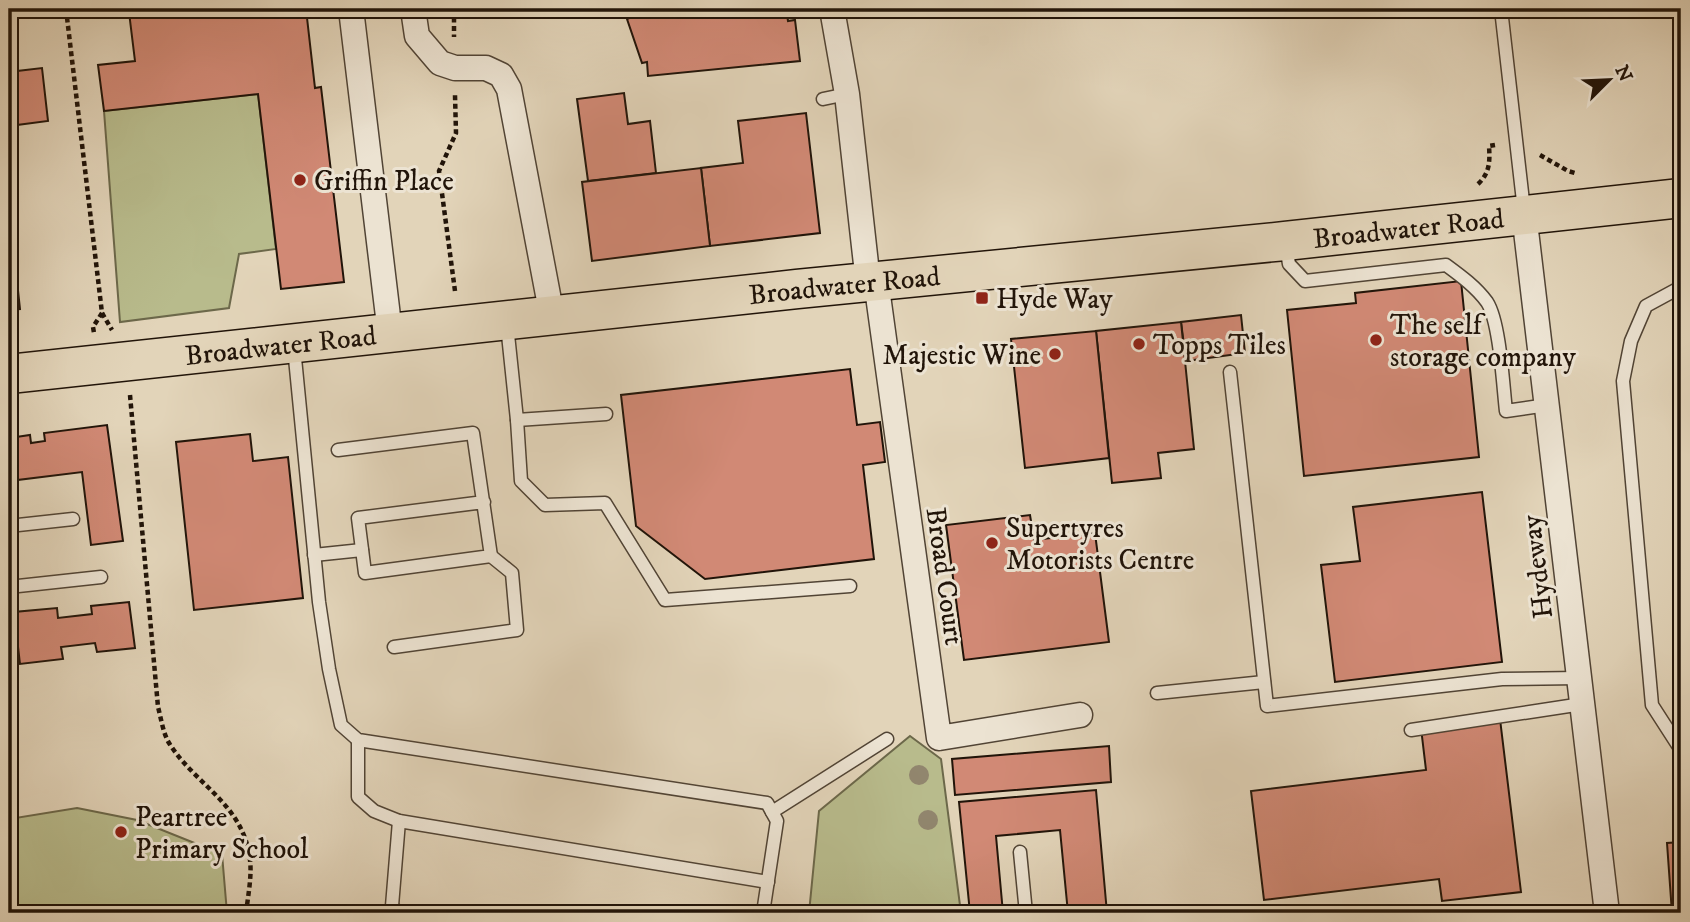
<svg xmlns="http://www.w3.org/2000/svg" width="1690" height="922" viewBox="0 0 1690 922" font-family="'IM FELL DW Pica',serif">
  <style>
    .green { fill: #b8bb8c; stroke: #6c684a; stroke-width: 2 }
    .building { fill: #d18975; stroke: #211409; stroke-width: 2 }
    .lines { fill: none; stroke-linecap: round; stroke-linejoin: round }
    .lane-casing { stroke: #514435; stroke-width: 15 }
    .street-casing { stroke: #514435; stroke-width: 27 }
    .primary-casing { stroke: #211409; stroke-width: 41 }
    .path { stroke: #211409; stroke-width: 4.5; stroke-dasharray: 5 3.5; stroke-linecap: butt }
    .lane { stroke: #ece3d2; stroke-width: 12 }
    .street { stroke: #ece3d2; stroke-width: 24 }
    .primary { stroke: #e2d4b9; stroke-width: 38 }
    .tree { fill: #91866e }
    .poi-dot { fill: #8f2418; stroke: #ece3d2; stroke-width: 2.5 }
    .labels { text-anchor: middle; stroke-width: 6; stroke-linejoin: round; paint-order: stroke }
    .poi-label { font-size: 28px; fill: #211409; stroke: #ece3d2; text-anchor: start }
    .street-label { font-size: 28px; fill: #211409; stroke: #ece3d2 }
  </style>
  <rect width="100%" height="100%" fill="#e2d4b9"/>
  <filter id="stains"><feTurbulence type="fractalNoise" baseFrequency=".00286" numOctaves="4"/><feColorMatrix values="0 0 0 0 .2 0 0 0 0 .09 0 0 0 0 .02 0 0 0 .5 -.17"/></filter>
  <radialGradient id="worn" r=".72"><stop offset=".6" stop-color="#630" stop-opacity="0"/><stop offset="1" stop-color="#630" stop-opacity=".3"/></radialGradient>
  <g class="green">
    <polygon points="258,94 276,249 239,254 229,308 120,322 104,111"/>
    <polygon points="910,736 941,759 961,913 809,913 819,811"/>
    <polygon points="77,808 137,820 222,854 227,913 9,913 9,819"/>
  </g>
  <g class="building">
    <polygon points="154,9 306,9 315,88 321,87 344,282 281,289 258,94 104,111 98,65 135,61 129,12"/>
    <polygon points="649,9 786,9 788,21 795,20 800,61 648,76 647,62 642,63 627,19"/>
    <polygon points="42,68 48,121 9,126 9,72"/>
    <polygon points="624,93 628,124 650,121 656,173 588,181 577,99"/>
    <polygon points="806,113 820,233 710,246 701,168 743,163 738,121"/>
    <polygon points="701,168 710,246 592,261 582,182"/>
    <polygon points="9,207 20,309 9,310"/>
    <polygon points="1461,281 1479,457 1304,476 1287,310 1356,303 1355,293"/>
    <polygon points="1241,315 1245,353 1186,361 1181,322"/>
    <polygon points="1181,322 1194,449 1158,453 1161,478 1112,483 1096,331"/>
    <polygon points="1096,331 1109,458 1025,468 1011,339"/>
    <polygon points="850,369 857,425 880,422 885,462 863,465 874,559 705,579 636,526 621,395"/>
    <polygon points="107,425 123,541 91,545 82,472 9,481 9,438 30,435 31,443 45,441 44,433"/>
    <polygon points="250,434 253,461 288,457 303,598 194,610 176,442"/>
    <polygon points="1482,492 1502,662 1335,682 1321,565 1360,561 1353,507"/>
    <polygon points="1030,515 1034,540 1095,533 1109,642 964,660 946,525"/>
    <polygon points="129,602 135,648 97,652 95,643 61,647 63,659 20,664 14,612 57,608 58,618 92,614 91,606"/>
    <polygon points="1500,719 1521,892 1442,901 1439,879 1264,900 1251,791 1426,770 1421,728"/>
    <polygon points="1109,746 1111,782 955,795 952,759"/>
    <polygon points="1096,790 1107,913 1068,913 1060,830 996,836 1003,913 970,913 959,802"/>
    <polygon points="1681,842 1681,913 1672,913 1667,843"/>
  </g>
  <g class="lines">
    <g class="lane-casing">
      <g id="lane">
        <polyline points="1501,9 1524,210"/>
        <polyline points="823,99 847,94"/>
        <path d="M1286,246L1289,264L1305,281L1446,265C1461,276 1476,287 1487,302C1500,322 1503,386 1506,411L1547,405"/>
        <polyline points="1681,287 1646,306 1631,341 1623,381 1652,705 1681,750"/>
        <polyline points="507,325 517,420 606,414"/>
        <polyline points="294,348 319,602 329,669 341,725 358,740 767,803 777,821 763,913"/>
        <polyline points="1230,372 1267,706 1502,679 1579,678"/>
        <polyline points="517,420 521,481 545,505 605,503 665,600 850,586"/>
        <polyline points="338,450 473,433 491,556 365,573 358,518 484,502"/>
        <polyline points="9,526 73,519"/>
        <polyline points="314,555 362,550"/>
        <polyline points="9,587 101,577"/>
        <polyline points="394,647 517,630 512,573 491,556"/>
        <polyline points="1157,693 1264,682"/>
        <polyline points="1411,730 1582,704"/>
        <polyline points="358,740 358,797 374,811 399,821 768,882"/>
        <polyline points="772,812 887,739"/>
        <polyline points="1020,852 1026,913"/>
        <polyline points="398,913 392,906 399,821"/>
      </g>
    </g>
    <g class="street-casing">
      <g id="street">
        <polyline points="351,9 390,333"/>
        <polyline points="413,9 417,36 440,63 455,68 486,68 501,75 509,89 552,316"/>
        <polyline points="832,9 847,94 868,282"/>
        <polyline points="1524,214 1607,913"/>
        <polyline points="876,281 939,738 1080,715"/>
      </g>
    </g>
    <g class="primary-casing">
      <g id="primary">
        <path id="s1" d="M9,374L797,289L1285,241L1681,198"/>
      </g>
    </g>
    <g class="path">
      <polyline points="66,9 102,313 93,327 94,333"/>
      <polyline points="454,9 454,37"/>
      <polyline points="1540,155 1568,171 1575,173"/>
      <path d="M1478,184C1490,173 1490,161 1489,146L1495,145"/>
      <polyline points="455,291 439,171 456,133 455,95"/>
      <polyline points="102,313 112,330"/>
      <path d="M130,395L158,707C161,718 163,733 169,743C195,785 244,804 250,860C252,876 248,896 246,913"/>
    </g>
    <use href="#lane" class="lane"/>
    <use href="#street" class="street"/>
    <use href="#primary" class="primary"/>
  </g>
  <g class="tree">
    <circle cx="919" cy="775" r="10"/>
    <circle cx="928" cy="820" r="10"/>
  </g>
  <g class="poi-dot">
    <circle cx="300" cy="180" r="7"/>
    <rect x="975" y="291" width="14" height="14" rx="3.5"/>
    <circle cx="1376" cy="340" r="7"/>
    <circle cx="1139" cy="344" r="7"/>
    <circle cx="1055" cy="354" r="7"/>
    <circle cx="992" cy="543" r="7"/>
    <circle cx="121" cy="832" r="7"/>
  </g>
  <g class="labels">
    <g class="poi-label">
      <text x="314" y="190">Griffin Place</text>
      <text x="996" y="308">Hyde Way</text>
      <text x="1390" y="334">The self<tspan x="1390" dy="32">storage company</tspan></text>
      <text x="1153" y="354">Topps Tiles</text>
      <text x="1041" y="364" text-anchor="end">Majestic Wine</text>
      <text x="1006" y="537">Supertyres<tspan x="1006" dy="32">Motorists Centre</tspan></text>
      <text x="135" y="826">Peartree<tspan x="135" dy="32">Primary School</tspan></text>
    </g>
    <g class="street-label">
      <text dy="10" stroke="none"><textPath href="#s1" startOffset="1407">Broadwater Road</textPath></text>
      <text dy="10" stroke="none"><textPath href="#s1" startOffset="840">Broadwater Road</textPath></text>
      <text dy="10" stroke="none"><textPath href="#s1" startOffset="273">Broadwater Road</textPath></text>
      <text transform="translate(1536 567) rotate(-97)" y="10">Hydeway</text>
      <text transform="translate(946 576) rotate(82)" y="10">Broad Court</text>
    </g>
  </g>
  <rect width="1690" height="922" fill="none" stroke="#e2d4b9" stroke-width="35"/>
  <rect x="10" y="10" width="1669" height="901" fill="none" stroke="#211409" stroke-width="3.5"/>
  <rect x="18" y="18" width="1655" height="887" fill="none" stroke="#211409" stroke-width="2"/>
  <g transform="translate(1609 80) rotate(66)" stroke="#ece3d2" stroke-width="5" paint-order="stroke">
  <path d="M0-5L12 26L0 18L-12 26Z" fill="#211409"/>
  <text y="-10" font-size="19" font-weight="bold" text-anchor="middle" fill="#211409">N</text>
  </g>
  <rect width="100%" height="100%" filter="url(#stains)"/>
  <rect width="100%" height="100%" fill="url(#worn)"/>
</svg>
